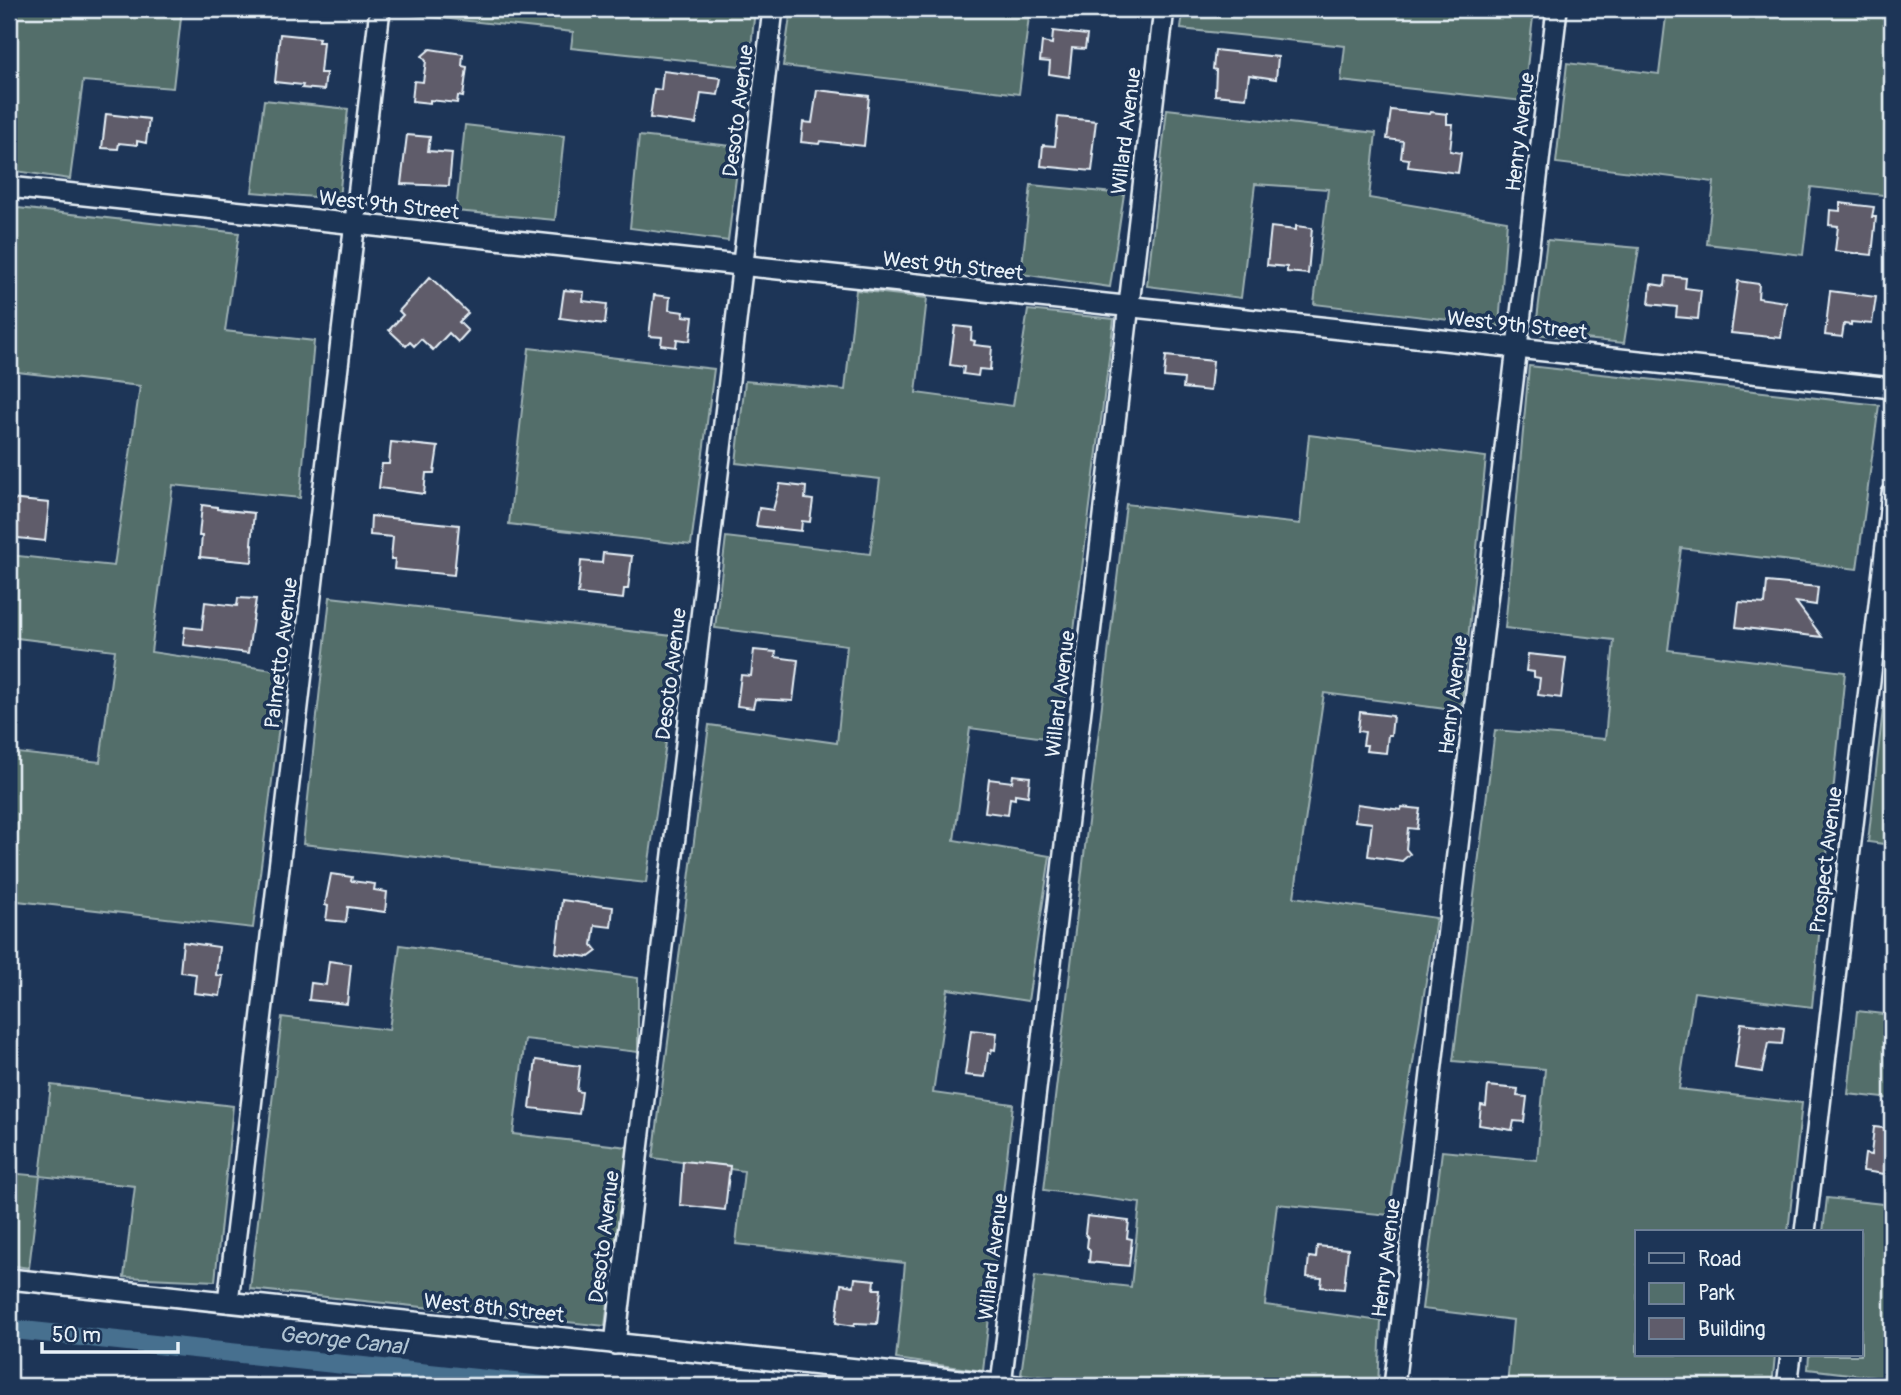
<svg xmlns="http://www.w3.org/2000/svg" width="1901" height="1395" viewBox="0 0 1901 1395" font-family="Pangolin,sans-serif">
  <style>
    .green { fill: #526e6b; stroke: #9db0b2; stroke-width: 2 }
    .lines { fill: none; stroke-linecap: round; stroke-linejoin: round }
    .canal { stroke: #476f8f; stroke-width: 19 }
    .building { fill: #5f5c6b; stroke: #e8f1f8; stroke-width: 2 }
    .street-casing { stroke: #e8f1f8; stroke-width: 24 }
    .street { stroke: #1d3557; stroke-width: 19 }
    .labels { text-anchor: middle; stroke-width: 7; stroke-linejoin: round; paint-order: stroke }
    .street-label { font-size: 21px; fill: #e8f1f8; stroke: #1d3557 }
    .water-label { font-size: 23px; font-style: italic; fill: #b0c4d3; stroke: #1d3557 }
  </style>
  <rect width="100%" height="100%" fill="#1d3557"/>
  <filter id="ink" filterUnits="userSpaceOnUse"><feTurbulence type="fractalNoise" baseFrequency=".0143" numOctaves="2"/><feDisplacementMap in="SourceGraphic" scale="14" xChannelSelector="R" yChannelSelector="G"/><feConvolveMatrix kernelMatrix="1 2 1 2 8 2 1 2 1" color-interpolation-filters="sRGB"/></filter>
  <g filter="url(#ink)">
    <g class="green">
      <polygon points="9,9 182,9 173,88 83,81 70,179 9,170"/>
      <polygon points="394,9 755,9 749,67 571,48 573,32 393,13"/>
      <polygon points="791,9 1030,9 1019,94 783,66"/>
      <polygon points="1183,9 1534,9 1523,101 1341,81 1345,46 1181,29"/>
      <polygon points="1667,9 1892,9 1892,196 1811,187 1803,255 1707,244 1714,182 1556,163 1567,63 1659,74"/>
      <polygon points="264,100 348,109 339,199 252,192"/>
      <polygon points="1167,109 1376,133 1369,198 1507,221 1499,326 1314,304 1328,189 1255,184 1241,298 1147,286"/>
      <polygon points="465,125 564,136 555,220 456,211"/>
      <polygon points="639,136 740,147 728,241 630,228"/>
      <polygon points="1031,185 1124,194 1110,287 1021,274"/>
      <polygon points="9,207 239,233 225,331 314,341 300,498 173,485 151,652 286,672 253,928 9,900 9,752 100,762 115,650 9,637 9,555 114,566 140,386 9,371"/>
      <polygon points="1547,240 1639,248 1624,343 1535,334"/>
      <polygon points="856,290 927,298 916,393 1013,406 1028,310 1114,319 1060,740 970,728 954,840 1050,856 1028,1001 948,989 933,1093 1013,1104 983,1371 896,1359 905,1263 736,1244 744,1171 653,1158 709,725 837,743 847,645 715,628 726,537 870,554 880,479 736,463 745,381 845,390"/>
      <polygon points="529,348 714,369 691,545 509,524"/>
      <polygon points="1529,366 1879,405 1857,569 1681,548 1668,650 1845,672 1812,1007 1694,992 1679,1089 1802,1103 1788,1232 1637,1232 1637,1355 1775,1355 1772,1386 1507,1386 1513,1320 1422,1309 1442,1151 1537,1160 1545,1069 1453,1061 1495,730 1605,739 1614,640 1505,628"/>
      <polygon points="1309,435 1486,457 1461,711 1324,693 1294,897 1436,918 1389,1215 1277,1204 1265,1305 1381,1321 1378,1386 1131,1386 1021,1374 1035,1276 1131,1287 1140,1203 1044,1190 1126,504 1300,524"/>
      <polygon points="330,597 681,637 646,883 303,844"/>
      <polygon points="1892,629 1892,845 1868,842"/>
      <polygon points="400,945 638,978 638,1052 525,1039 513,1134 628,1147 605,1326 250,1289 282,1017 389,1030"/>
      <polygon points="1857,1011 1892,1015 1892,1099 1848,1094"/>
      <polygon points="51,1085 233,1106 215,1281 124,1277 135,1186 40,1176 29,1268 9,1265 9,1173 40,1176"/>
      <polygon points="1827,1198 1892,1205 1892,1379 1808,1369 1809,1355 1861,1355 1861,1232 1823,1232"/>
    </g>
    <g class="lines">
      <polyline class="canal" points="9,1329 547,1386"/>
    </g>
    <g class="building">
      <polygon points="1053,31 1087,35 1085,49 1072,48 1069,77 1049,74 1050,62 1040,61 1042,42 1052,44"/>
      <polygon points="280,34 319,38 318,42 323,42 320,73 326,73 324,90 302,88 303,85 275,82"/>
      <polygon points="430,49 463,54 462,66 467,67 463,97 458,96 457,103 430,100 430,103 412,101 414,81 423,82 426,61 422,56"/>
      <polygon points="1215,50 1278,57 1276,79 1249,75 1246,98 1215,95 1216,70 1213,69"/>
      <polygon points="663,71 721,78 718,95 701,93 696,124 650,118 654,89 661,90"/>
      <polygon points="817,90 869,96 864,146 820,141 819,144 801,142 803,122 812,123"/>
      <polygon points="1391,110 1430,114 1431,112 1447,114 1447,124 1453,124 1450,151 1461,153 1458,173 1408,167 1409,159 1401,158 1403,141 1387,139"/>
      <polygon points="106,114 149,119 146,143 137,141 137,145 119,143 118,149 102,148"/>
      <polygon points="1058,117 1096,121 1092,154 1094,154 1092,171 1041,166 1043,145 1055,146"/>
      <polygon points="407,135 430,137 428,151 452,153 449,186 401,184"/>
      <polygon points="1840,203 1874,207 1872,217 1876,217 1872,255 1835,251 1838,226 1829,225 1830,210 1840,211"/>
      <polygon points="1296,226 1312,228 1308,274 1287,272 1287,267 1267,265 1271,227 1296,230"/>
      <polygon points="1666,276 1686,278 1685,288 1701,290 1698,319 1676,317 1677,307 1649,304 1651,284 1665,286"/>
      <polygon points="430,277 468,313 459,322 468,331 458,342 449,333 433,350 421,339 414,346 410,342 406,346 389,330 403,315 399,311"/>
      <polygon points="1738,281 1759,284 1758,298 1786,302 1781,338 1731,333"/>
      <polygon points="564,290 584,292 583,301 607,304 605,324 560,318"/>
      <polygon points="1830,291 1876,297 1872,324 1851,322 1851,325 1844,324 1842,337 1825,335"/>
      <polygon points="654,295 670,297 669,310 684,312 683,316 693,317 690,341 677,339 676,347 661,345 662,337 649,336"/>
      <polygon points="955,326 972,328 971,340 975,341 974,345 992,347 990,370 979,369 978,376 963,374 964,367 950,365"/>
      <polygon points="1166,356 1213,361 1210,391 1183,388 1184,379 1164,377"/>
      <polygon points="391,442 438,447 434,473 426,473 424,494 379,488 382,464 389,464"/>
      <polygon points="780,484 806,487 805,499 813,500 810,522 802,521 801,531 756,526 759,508 773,510"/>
      <polygon points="9,499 49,503 45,541 9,537"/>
      <polygon points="202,505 217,507 217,509 254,513 251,544 253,545 252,562 200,557 202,536 199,536"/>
      <polygon points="371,516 459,525 454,575 394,569 395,559 391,559 393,537 370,535"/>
      <polygon points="603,553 632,556 628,589 624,589 623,599 578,594 581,561 602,563"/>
      <polygon points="1767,582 1818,587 1816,605 1796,602 1822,637 1736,627 1739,602 1765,604"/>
      <polygon points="238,598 256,599 248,653 183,645 185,627 202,629 205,602 237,606"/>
      <polygon points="754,650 776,652 775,657 798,660 793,701 755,699 753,708 737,706 741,675 751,676"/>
      <polygon points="1528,654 1566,658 1561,698 1538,695 1540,678 1534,677 1534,672 1526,671"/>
      <polygon points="1360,712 1393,716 1391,735 1388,735 1386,753 1366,751 1367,745 1363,745 1365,732 1358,731"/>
      <polygon points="1013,775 1030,777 1028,796 1015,794 1015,799 1010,798 1008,815 985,812 989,779 1012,782"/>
      <polygon points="1357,804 1401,810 1402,807 1420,809 1417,829 1408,828 1406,849 1410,854 1402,861 1368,856 1372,823 1355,821"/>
      <polygon points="331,874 352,877 351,881 375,884 374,890 387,892 385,912 348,907 346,922 326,920 328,906 325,905"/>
      <polygon points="562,900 613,907 611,927 595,925 592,945 597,951 589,957 556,953"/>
      <polygon points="183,942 219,947 216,975 223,976 220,996 194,993 196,974 180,972"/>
      <polygon points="329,961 351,964 347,1004 309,1000 311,983 326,985"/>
      <polygon points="1741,1023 1784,1028 1782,1044 1768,1043 1762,1072 1735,1068"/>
      <polygon points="971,1030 997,1033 995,1050 992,1049 991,1053 988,1053 985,1077 965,1075"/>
      <polygon points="536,1060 580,1066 577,1091 582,1092 579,1114 530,1108"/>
      <polygon points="1488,1086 1518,1089 1517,1096 1527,1097 1524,1122 1514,1121 1512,1130 1479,1125 1481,1105 1486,1106"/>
      <polygon points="1874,1127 1892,1129 1892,1175 1863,1171 1865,1154 1871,1155"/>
      <polygon points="683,1161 730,1166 725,1210 680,1205"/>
      <polygon points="1087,1216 1129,1221 1127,1238 1132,1239 1129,1266 1089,1262 1090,1251 1087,1247 1088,1238 1085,1233"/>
      <polygon points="1317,1246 1348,1249 1344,1289 1321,1287 1322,1278 1307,1277 1309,1257 1316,1258"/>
      <polygon points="855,1278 875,1280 874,1289 881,1289 877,1324 855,1323 854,1326 836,1323 841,1284 854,1286"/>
    </g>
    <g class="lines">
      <g class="street-casing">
        <g id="street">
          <polyline points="9,187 1892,388"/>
          <polyline points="1805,1232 1892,494"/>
          <polyline points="9,1279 1017,1386"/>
          <polyline points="228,1302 380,9"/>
          <polyline points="615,1344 773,9"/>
          <polyline points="1001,1385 1164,9"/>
          <polyline points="1394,1386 1557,9"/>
          <polyline points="1787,1386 1791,1355"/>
        </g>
      </g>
      <use href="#street" class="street"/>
    </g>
  </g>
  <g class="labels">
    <g class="street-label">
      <text transform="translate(738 111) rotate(-83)" y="7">Desoto Avenue</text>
      <text transform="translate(1126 131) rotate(-83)" y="7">Willard Avenue</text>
      <text transform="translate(1520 132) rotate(-83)" y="7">Henry Avenue</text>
      <text transform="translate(389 205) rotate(6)" y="7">West 9th Street</text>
      <text transform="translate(953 266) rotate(6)" y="7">West 9th Street</text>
      <text transform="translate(1517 325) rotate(6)" y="7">West 9th Street</text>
      <text transform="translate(281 653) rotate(-83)" y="7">Palmetto Avenue</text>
      <text transform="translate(671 674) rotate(-83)" y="7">Desoto Avenue</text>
      <text transform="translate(1060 694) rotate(-83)" y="7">Willard Avenue</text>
      <text transform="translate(1453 695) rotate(-83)" y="7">Henry Avenue</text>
      <text transform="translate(1826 860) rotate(-83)" y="7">Prospect Avenue</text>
      <text transform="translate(604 1237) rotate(-83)" y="7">Desoto Avenue</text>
      <text transform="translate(993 1257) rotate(-83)" y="7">Willard Avenue</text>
      <text transform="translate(1386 1258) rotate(-83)" y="7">Henry Avenue</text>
      <text transform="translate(494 1308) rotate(6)" y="7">West 8th Street</text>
    </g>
    <g class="water-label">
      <text transform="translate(343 1340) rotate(6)" y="8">George Canal</text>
    </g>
  </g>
  <rect width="1901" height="1395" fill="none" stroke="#1d3557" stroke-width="35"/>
  <rect x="18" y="18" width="1866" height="1360" fill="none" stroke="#e8f1f8" stroke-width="2.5" filter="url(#ink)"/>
  <rect x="1635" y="1230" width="228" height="126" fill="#1d3557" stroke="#6e8097" stroke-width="2"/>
  <rect x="1649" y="1253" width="35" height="10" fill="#1d3557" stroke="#6e8097" stroke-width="2"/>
  <text x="1698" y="1266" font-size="21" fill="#e8f1f8">Road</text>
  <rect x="1649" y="1283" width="35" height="21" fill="#526e6b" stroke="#6e8097" stroke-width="2"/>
  <text x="1698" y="1300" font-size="21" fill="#e8f1f8">Park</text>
  <rect x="1649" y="1318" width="35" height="21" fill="#5f5c6b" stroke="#6e8097" stroke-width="2"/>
  <text x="1698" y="1336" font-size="21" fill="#e8f1f8">Building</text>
  <path d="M42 1342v10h136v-10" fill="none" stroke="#e8f1f8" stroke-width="3.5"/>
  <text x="52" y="1342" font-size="21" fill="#e8f1f8" stroke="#1d3557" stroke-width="5" paint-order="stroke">50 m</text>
</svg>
